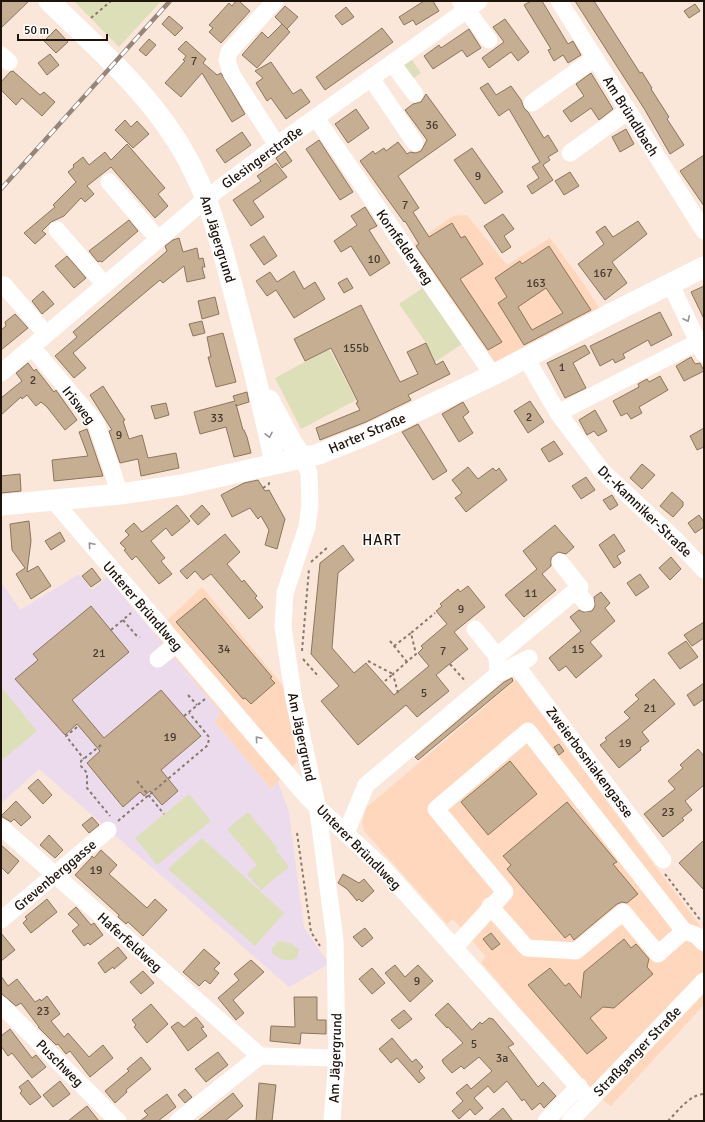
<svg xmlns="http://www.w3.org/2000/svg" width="705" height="1122" viewBox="0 0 705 1122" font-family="Signika,sans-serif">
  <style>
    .built { fill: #ffd7bc }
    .education { fill: #ecdbed }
    .green { fill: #dcdfb7 }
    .building { fill: #c5ae92; stroke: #8c765b; fill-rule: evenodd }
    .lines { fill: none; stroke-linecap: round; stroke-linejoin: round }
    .path { stroke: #88786d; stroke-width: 2; stroke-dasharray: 3 3; stroke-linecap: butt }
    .minor { stroke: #fff; stroke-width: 17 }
    .major { stroke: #fff; stroke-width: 21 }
    .rail-casing { stroke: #95857a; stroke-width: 4.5 }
    .rail { stroke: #fff; stroke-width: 3; stroke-dasharray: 9; stroke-linecap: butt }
    .oneway { stroke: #9a9592 }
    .labels { text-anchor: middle; stroke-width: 3; stroke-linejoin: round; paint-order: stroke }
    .number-label { font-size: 12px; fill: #483a2e }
    .street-label { font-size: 14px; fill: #1f140c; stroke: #fff }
    .neighbourhood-label { font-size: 15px; letter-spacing: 1px; fill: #1f140c; stroke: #fff }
  </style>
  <rect width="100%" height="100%" fill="#fbe7d9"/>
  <g class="built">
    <polygon points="467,215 507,265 550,238 582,281 601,311 493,368 413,244 453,216"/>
    <polygon points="202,587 284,687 292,714 297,762 271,789 215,722 154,633"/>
    <polygon points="516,680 704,931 704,1005 611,1106 584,1085 481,962 486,957 453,919 447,924 364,831 362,822 367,807"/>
  </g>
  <polygon class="education" points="79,574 92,590 107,577 221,713 215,722 271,789 278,782 289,812 304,927 329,964 289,987 39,769 1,804 1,581 20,610"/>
  <g class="green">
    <polygon points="74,1 161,1 119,47"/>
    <polygon points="412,60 421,73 411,80 397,70"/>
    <polygon points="424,287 462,344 435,362 426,343 399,304"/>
    <polygon points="329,349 356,400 301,429 275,378"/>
    <polygon points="1,687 37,731 1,761"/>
    <polygon points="189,794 211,821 157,865 135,838"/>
    <polygon points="248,812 278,849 276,850 289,867 261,890 247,874 257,865 227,829"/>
    <polygon points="202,838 284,913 255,946 168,869"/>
    <path d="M278,941L290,943L299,949L297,958C287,963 281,960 272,953V948Z"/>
  </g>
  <g class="building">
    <polygon points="1,1 29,1 1,28"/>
    <polygon points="236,1 239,1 250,11 221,43 209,32 213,28 209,25 229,3 232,6"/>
    <polygon points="424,1 433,1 439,11 416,25 413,20 404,25 399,17"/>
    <polygon points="531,1 542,1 568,44 573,41 581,55 568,63 563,55 554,61 548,50 551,49 524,5"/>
    <polygon points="575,1 594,1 640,73 642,72 652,88 651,89 669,117 667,119 684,145 670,154 645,110"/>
    <polygon points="695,4 700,11 689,18 684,11"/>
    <polygon points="285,6 298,17 287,29 275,17"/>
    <polygon points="346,7 354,17 342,25 335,16"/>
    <polygon points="169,16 183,28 175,36 162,24"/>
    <polygon points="505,19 529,52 518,61 511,52 489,68 482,58 504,42 493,27"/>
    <polygon points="282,24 290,32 257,68 242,55 262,32 268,38"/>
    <polygon points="382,28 393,42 325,90 316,77"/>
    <polygon points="56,29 68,42 56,53 44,41"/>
    <polygon points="469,29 481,48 467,57 462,50 433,69 424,56 439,45 441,48"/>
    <polygon points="149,39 156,45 146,56 139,50"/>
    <polygon points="186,41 206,59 203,63 217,75 221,73 245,114 232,122 202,73 181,97 165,83 185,61 183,60 186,56 178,49"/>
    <polygon points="50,54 59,65 47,75 38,63"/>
    <polygon points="271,62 293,94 301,89 310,102 286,119 271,98 267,101 256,83 263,78 255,71"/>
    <polygon points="13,71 40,95 44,92 55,102 42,116 22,98 16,105 1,90 1,82 10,72"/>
    <polygon points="591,73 613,109 599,120 591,108 571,122 563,111 584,96 576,84"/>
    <polygon points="488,83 496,95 511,86 521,100 524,108 528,112 544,138 548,135 558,151 548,157 550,160 543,165 553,180 532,194 527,186 539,178 532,167 540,162 509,109 499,116 480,88"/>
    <polygon points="426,94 456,135 398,176 419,208 413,212 429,237 452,223 461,238 465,236 483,264 460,279 502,342 488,350 416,246 419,244 405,221 404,222 360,161 373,151 375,154 384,148 386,151 398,142 407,154 410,152 416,153 421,151 427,140 405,110 413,104 421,102"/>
    <polygon points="356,109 369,128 348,143 335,124"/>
    <polygon points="125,120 131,127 137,121 149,134 133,148 115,130"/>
    <polygon points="626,129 634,144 620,152 612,137"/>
    <polygon points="242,132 251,145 225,163 216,150"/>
    <polygon points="319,140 353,192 340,200 306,149"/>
    <polygon points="127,144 165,188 158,194 168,206 155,218 111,167 87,186 94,194 85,202 81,198 64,216 51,222 42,231 46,234 35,244 24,233 55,207 53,205 76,182 68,172 74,167 73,165 83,157 89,165 105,152 111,160"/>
    <polygon points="472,148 503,192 485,204 454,160"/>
    <polygon points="285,151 292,161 282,168 276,158"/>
    <polygon points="704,155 704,206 680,171"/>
    <polygon points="276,163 287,177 253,201 264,217 251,226 233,200 261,181 257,176"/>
    <polygon points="570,172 579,186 564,195 555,181"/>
    <polygon points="365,207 377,226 369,230 390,263 370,276 351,246 341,252 334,241 357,225 351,216"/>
    <polygon points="503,214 514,229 504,236 511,247 502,253 484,226"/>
    <polygon points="129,220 138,231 102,262 100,261 98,262 89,251"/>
    <polygon points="638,221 647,234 612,262 627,283 605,300 578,264 604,244 596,232 605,226 613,237"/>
    <polygon points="264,236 277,256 264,265 250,245"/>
    <polygon points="179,238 183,252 197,248 199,259 203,258 205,267 202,267 205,278 187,282 184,266 163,283 160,280 73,353 86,368 74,378 55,356 77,337 73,332 167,251 165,246 173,240"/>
    <path d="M549,246L591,310L524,345L498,303L507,297L495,278L520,261L522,264ZM546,288L563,313L532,330L518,307Z"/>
    <polygon points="67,256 86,278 74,288 55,266"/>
    <polygon points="294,271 304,289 315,282 325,299 294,318 276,290 267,296 256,281 270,272 277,282"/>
    <polygon points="347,278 353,288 344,293 338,283"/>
    <polygon points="704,286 704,319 691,292"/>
    <polygon points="43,291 54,304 42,314 32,301"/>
    <polygon points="215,297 219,314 202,319 198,301"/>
    <polygon points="361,305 400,382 418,374 407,352 426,343 436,365 443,361 450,374 408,395 411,400 366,422 320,440 316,428 360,410 356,403 358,402 331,348 305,361 294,339"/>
    <polygon points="660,312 672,335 651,346 648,340 623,354 625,358 615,363 613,359 600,366 590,346"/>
    <polygon points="15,314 28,328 1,350 1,330 6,326 5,322"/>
    <polygon points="202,321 205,333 193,336 189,324"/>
    <polygon points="223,333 236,382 216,387 208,357 211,357 207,337"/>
    <polygon points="585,345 590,353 573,363 586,388 565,398 547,363"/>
    <polygon points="691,357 695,364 700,363 704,371 684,381 676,366"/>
    <polygon points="28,363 34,371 36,369 54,392 56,390 77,420 65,430 47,407 41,402 36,406 27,395 22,399 21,397 1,415 1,398 22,381 16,373"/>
    <polygon points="660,376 668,390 639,407 642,413 631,419 627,413 621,416 613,401 639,387 638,384 647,379 649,382"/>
    <polygon points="103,386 125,420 123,421 129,439 142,435 148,458 176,453 179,468 141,476 138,459 120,463 109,431 112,430 90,395"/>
    <polygon points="247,392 249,402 236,406 236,404 243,430 244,430 247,437 251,453 234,457 226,427 200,434 194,412 235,401 233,396"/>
    <polygon points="530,401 544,422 528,433 514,411"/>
    <polygon points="463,402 469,412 463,417 473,433 459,442 442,414"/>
    <polygon points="166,403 169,415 155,419 151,406"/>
    <polygon points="595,410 607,431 598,436 594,431 587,435 579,420"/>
    <polygon points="418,424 447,471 433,480 402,432"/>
    <polygon points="704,428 704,447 697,450 690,436"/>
    <polygon points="87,429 103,476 54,481 52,460 88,456 79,432"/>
    <polygon points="554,441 563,454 549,462 541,449"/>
    <polygon points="642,464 655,475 642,489 630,478"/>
    <polygon points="468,467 478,479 493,468 496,471 499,468 507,480 466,512 455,498 462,493 452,480"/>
    <polygon points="20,474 21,491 1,493 1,476"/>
    <polygon points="586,477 595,490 581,499 572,486"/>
    <polygon points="258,480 265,491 269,490 285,519 277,549 265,545 269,530 261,516 258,519 250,508 232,517 221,495 244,483"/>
    <polygon points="672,492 683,502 683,506 673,517 660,506"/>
    <polygon points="612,495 618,505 610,510 603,500"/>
    <polygon points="177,505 190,521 172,536 166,528 151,541 165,558 161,561 172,574 159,584 136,556 132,560 124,550 126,549 120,543 129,535 125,531 134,523 142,532"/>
    <polygon points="202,505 210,514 198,525 190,516"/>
    <polygon points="699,515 704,522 704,527 695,533 688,523"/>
    <polygon points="29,521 31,541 27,572 38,566 51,586 31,599 16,574 25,568 12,550 10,524"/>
    <polygon points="555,525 574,547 566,554 558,552 551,558 551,566 542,574 556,590 524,617 505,595 537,569 523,551"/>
    <polygon points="60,532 65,541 51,550 45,541"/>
    <polygon points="225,534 240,552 227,564 242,582 244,580 257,596 255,598 263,607 249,619 211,574 203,580 195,571 187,579 180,571"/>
    <polygon points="614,534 625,551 617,556 621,563 614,568 599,545"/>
    <polygon points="343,545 354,560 338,573 332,648 354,673 366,663 394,695 429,666 418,653 423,648 421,646 447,624 436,611 442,606 440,604 458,589 460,592 468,586 485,607 454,632 468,649 436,675 449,691 417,717 406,705 358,745 321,701 339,686 311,654 320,563"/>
    <polygon points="671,557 681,569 670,580 659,568"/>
    <polygon points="92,568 101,580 91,587 82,576"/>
    <polygon points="640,574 649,587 636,596 627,583"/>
    <polygon points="601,592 610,603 605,608 615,621 590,642 602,656 576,678 566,666 559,671 549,658 581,631 570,617 579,610 583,612 592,611 595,606 594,597"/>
    <polygon points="205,598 272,677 270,678 275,683 251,704 245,698 243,699 176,622"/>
    <polygon points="91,606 129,652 72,700 104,738 161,690 201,736 161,770 178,791 162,805 150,791 144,796 140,792 123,807 87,763 100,751 77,724 65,735 15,679 38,660 33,654"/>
    <polygon points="704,622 704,638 692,646 684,635"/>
    <polygon points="686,641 698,657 680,669 668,653"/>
    <polygon points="512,678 513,681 418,760 415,757 504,682"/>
    <polygon points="654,679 675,704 642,732 649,741 640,748 641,750 619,768 600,745 607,740 605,738 630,718 624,712 639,699 635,695"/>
    <polygon points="704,683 704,699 694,706 687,695"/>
    <polygon points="559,744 564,751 559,755 554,747"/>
    <polygon points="698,749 704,756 704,785 685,801 692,810 682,818 684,820 663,837 644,814 675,789 668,781 683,768 680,765"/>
    <polygon points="510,761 537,794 488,835 461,802"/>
    <polygon points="38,779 52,795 43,804 28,788"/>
    <polygon points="16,801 31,817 21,826 14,819 11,822 1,816"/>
    <polygon points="567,802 617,862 613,864 638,894 627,903 622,902 617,904 574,940 570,934 565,938 507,869 511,865 503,856"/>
    <polygon points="92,817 99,825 89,833 82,825"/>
    <polygon points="49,835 63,850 55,858 40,845"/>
    <polygon points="704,840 704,890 679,863"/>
    <polygon points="1,845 19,861 8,874 1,867"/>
    <polygon points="101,850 117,865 109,874 147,908 155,899 167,910 143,936 128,922 126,924 118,917 119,915 75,875 91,858 92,856 94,858"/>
    <polygon points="343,874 359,883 364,879 374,891 362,902 359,899 357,901 347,889 338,883"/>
    <polygon points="47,899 57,912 31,933 23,923 27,919 25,917"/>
    <polygon points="76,907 91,925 94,923 103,935 90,945 88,943 84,946 72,931 79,925 68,914"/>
    <polygon points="365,928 373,938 362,947 353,937"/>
    <polygon points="1,933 15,950 1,961"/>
    <polygon points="491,933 500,944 492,950 483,939"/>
    <polygon points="624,939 631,948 636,944 649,959 647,967 653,974 614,1008 603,1007 590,1018 607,1038 587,1054 528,985 550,968 565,986 569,983 581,998 584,972"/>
    <polygon points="118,947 127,958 114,969 113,967 105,973 98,963"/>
    <polygon points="204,949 220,963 214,969 219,973 210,984 205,980 199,986 183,972"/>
    <polygon points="251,960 264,972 233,1000 244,1013 236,1020 218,998 239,980 234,974"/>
    <polygon points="395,965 405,977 418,965 433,981 410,1002 385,973"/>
    <polygon points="372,968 385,983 372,994 359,979"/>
    <polygon points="143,971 154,983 141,994 130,982"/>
    <polygon points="1,976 8,986 17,979 35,1002 40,999 41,1001 47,996 60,1014 51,1021 64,1037 68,1033 89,1057 103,1045 113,1058 90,1077 70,1051 66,1054 58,1044 56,1045 38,1027 39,1027 21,1003 16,1006 3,995 1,992"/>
    <polygon points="294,997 317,997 317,1020 326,1020 326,1034 301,1033 300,1044 270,1041 271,1026 295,1027"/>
    <polygon points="448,1003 472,1030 480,1022 482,1024 489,1018 493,1019 514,1044 508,1047 538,1087 543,1082 556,1096 544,1108 540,1103 532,1110 524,1099 522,1101 507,1081 494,1093 488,1086 474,1098 483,1108 475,1115 470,1109 459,1119 452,1111 463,1101 456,1093 467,1084 471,1089 492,1071 479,1057 464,1069 461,1066 452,1073 444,1064 442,1060 463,1043 448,1027 447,1028 435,1015"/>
    <polygon points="151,1004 168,1024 147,1043 134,1027 136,1025 132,1020"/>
    <polygon points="404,1010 412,1019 399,1029 391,1020"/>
    <polygon points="196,1017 204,1027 201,1028 207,1036 188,1051 171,1027 178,1022 184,1027"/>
    <polygon points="10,1029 32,1058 36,1055 46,1067 32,1078 12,1053 8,1056 1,1046 1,1036"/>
    <polygon points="392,1038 412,1062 416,1059 423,1067 419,1071 425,1078 419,1083 397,1058 391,1063 379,1049"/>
    <polygon points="218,1052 228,1065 206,1082 195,1069"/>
    <polygon points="141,1057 151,1069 126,1090 127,1092 115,1103 105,1091 129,1071 127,1069"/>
    <polygon points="28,1080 41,1097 30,1105 20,1093 22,1091 19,1087"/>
    <polygon points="60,1081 70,1094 53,1107 43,1095"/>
    <polygon points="259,1083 276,1085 272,1121 256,1121"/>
    <polygon points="185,1089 192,1097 185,1103 178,1095"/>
    <polygon points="233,1093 243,1106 225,1121 198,1121"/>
    <polygon points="167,1094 176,1107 158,1121 140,1121 148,1115 144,1111"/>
    <polygon points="87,1106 99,1121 68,1121"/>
    <polygon points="503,1108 513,1121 488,1121"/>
  </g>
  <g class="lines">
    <g class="path">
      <polyline points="91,18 111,1"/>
      <polyline points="263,488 269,484 269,481"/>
      <polyline points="311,562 328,547"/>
      <polyline points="123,620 136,635 140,637"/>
      <polyline points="111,630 131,613"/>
      <polyline points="390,641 407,662"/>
      <polyline points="394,646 411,633"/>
      <polyline points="302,651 309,569"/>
      <polyline points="303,659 319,677"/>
      <polyline points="368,661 393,674 385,681"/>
      <polyline points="450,664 466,682"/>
      <polyline points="398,693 393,674 416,654 411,633 435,613"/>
      <polyline points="188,695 197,705"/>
      <polyline points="184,716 205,699"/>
      <polyline points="77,727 66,736 84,759"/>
      <polyline points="101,745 81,761 81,766 87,773 87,788 110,816"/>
      <polyline points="137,781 164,814"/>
      <polyline points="118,821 208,745 209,737 189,713"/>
      <polyline points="297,833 311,932 320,946"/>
      <polyline points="665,874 701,921"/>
      <path d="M668,1121C678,1111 689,1095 704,1094"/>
    </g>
    <g class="minor">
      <polyline points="275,1 237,43 229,52 227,60 232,75 277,145"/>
      <polyline points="460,1 489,40"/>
      <polyline points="559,1 704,231"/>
      <polyline points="1,55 9,62"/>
      <polyline points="392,63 415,94"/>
      <polyline points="371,78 415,143"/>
      <polyline points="532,103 595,58"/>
      <polyline points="316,118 493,375"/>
      <polyline points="570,153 628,111"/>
      <polyline points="109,182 158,239"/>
      <polyline points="57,230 105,285"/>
      <polyline points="670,283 704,354"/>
      <polyline points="4,285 46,334"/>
      <polyline points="32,347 96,423 120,494"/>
      <polyline points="526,358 558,413 602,471 676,540 704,570"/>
      <polyline points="1,373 207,198 277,145 479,1"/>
      <polyline points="558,413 698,342"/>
      <polyline points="303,458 309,473 310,505 307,527 285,593 283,627 294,700 317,804 335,940 337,1058 332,1121"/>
      <polyline points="53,500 307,797 384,869 590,1100"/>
      <polyline points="576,591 586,603"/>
      <polyline points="475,629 497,656"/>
      <polyline points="158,659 176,644"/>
      <polyline points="516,665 663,860"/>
      <polyline points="498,674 497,656 580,587 560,562"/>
      <polyline points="1,827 260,1056"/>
      <polyline points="346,833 366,785 498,674 529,658"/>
      <polyline points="490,906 527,948 576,951 623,912 658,954 684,931 696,935 704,943"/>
      <polyline points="1,920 108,830"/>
      <polyline points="454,948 505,892 436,809 528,731 684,931"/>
      <polyline points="1,1005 118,1121"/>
      <polyline points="178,1121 260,1056 337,1058"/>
      <polyline points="546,1121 579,1086"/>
      <polyline points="570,1121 704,981"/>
    </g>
    <g class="major">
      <path d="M49,1C90,41 134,79 167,126C205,179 218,232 234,293C249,350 263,406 275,463"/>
      <polyline points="269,400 292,443 303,458"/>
      <polyline points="1,505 120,494 182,485 319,454 369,434 493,375 618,310 704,267"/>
    </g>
    <g class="rail-casing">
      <polyline id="rail" points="1,189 170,1"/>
    </g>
    <use href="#rail" class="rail"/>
  </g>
  <defs><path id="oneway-chevron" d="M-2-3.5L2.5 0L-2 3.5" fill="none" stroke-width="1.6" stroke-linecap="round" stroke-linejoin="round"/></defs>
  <g class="oneway">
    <use href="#oneway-chevron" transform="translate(687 319) rotate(65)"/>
    <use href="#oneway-chevron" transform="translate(269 435) rotate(78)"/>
    <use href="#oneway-chevron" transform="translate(91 545) rotate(-131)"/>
    <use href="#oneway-chevron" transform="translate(258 739) rotate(-131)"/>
  </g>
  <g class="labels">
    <g class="number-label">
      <text x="194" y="65">7</text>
      <text x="432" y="129">36</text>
      <text x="478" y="180">9</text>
      <text x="405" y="209">7</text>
      <text x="374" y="263">10</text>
      <text x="603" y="277">167</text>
      <text x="536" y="287">163</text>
      <text x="356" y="352">155b</text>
      <text x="562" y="371">1</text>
      <text x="33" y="384">2</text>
      <text x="529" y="421">2</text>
      <text x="217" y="422">33</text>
      <text x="119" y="439">9</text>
      <text x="531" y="597">11</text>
      <text x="461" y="613">9</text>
      <text x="224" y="653">34</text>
      <text x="578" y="653">15</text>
      <text x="443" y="655">7</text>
      <text x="99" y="657">21</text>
      <text x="424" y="697">5</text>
      <text x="650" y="712">21</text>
      <text x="170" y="741">19</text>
      <text x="625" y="747">19</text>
      <text x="668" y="816">23</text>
      <text x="96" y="874">19</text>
      <text x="417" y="985">9</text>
      <text x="43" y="1015">23</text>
      <text x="474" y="1048">5</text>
      <text x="502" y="1062">3a</text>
    </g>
    <g class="street-label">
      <text transform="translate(631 116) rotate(58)" y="5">Am Bründlbach</text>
      <text transform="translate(262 157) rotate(-36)" y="5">Glesingerstraße</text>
      <text transform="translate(218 239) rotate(73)" y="5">Am Jägergrund</text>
      <text transform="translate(405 247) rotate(55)" y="5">Kornfelderweg</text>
      <text transform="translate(79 405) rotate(52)" y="5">Irisweg</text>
      <text transform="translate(367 433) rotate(-23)" y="5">Harter Straße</text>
      <text transform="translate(645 511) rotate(44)" y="5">Dr.-Kamniker-Straße</text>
      <text transform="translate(143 606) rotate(49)" y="5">Unterer Bründlweg</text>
      <text transform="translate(302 737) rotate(78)" y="5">Am Jägergrund</text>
      <text transform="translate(590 762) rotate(53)" y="5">Zweierbosniakengasse</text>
      <text transform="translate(359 847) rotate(45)" y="5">Unterer Bründlweg</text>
      <text transform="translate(55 875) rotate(-40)" y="5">Grevenberggasse</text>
      <text transform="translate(130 942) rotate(42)" y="5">Haferfeldweg</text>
      <text transform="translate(637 1051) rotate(-46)" y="5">Straßganger Straße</text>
      <text transform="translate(335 1058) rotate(-88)" y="5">Am Jägergrund</text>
      <text transform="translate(60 1063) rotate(45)" y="5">Puschweg</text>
    </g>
    <g class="neighbourhood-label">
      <text x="382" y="545">HART</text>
    </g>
  </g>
  <rect width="705" height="1122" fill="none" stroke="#1f140c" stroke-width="4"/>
  <path d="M18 34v6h89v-6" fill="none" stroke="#1f140c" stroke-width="2"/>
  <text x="24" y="34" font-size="12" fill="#1f140c" stroke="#ffffff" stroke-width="3" paint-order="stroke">50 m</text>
</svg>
